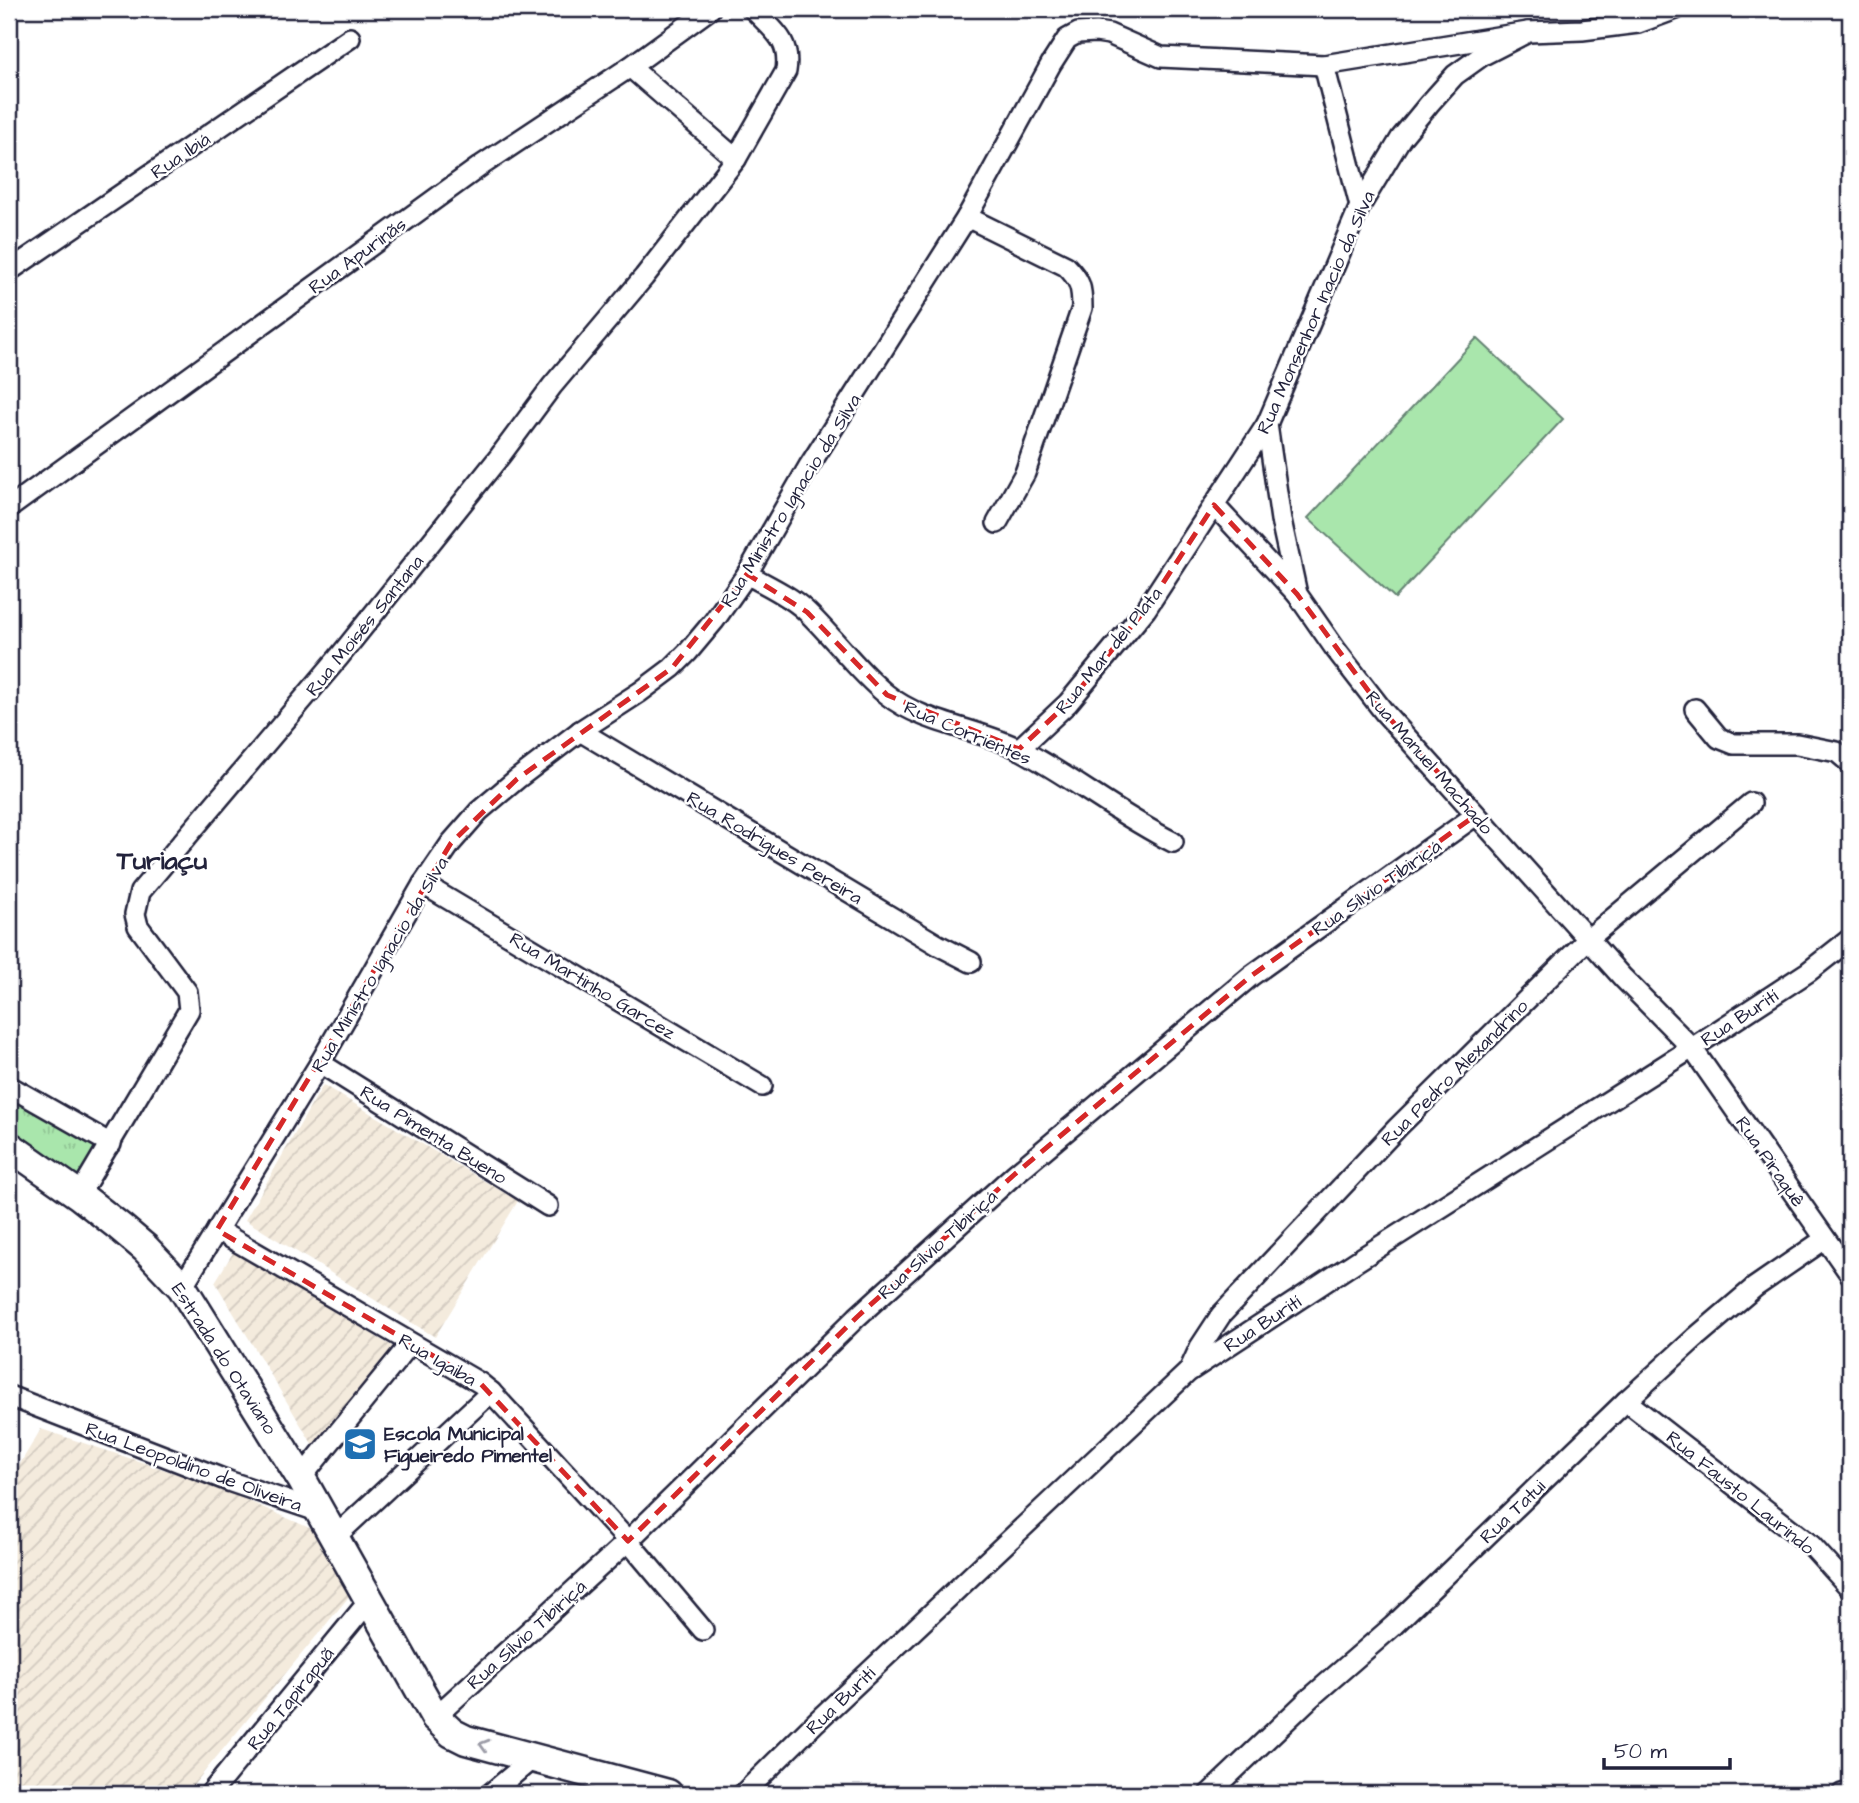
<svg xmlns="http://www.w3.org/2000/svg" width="1859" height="1803" viewBox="0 0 1859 1803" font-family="'Architects Daughter',sans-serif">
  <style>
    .industrial { fill: url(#industrial-furrows) }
    .grass { fill: url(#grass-tufts); stroke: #668474; stroke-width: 2 }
    .pitch { fill: #a9e6ac; stroke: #668474; stroke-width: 2 }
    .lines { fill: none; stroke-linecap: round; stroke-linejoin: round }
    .street-casing { stroke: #22223b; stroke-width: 24 }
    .secondary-casing { stroke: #22223b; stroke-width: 33 }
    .street { stroke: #fff; stroke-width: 19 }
    .secondary { stroke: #fff; stroke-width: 28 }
    .oneway { stroke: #9c9ca7 }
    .marked { fill: none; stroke: #d62828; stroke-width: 5; stroke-dasharray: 14 9; stroke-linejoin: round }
    .labels { text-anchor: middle; stroke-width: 5; stroke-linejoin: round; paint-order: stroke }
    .street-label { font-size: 19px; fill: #22223b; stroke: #fff }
    .poi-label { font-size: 19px; font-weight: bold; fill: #22223b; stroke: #fff; text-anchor: start }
    .district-label { font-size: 26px; font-weight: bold; fill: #22223b; stroke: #fff }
  </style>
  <defs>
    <pattern id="industrial-furrows" width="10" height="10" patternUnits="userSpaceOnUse" patternTransform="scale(1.75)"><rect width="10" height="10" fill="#f4ebdd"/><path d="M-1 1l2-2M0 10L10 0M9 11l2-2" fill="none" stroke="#d1c9bf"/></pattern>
    <pattern id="grass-tufts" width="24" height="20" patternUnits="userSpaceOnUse" patternTransform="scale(1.75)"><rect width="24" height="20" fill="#a9e6ac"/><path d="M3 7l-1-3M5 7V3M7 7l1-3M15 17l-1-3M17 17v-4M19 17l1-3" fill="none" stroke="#91c595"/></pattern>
  </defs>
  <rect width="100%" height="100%" fill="#fff"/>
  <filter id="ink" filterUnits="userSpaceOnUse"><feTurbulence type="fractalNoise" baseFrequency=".0143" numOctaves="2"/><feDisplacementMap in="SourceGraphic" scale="14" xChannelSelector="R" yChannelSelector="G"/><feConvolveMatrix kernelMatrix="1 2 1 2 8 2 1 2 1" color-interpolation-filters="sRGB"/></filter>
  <g filter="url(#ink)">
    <g class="industrial">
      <polygon points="323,1085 518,1201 435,1337 245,1220"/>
      <polygon points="234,1251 395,1348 314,1447 215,1282"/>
      <polygon points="41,1429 217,1487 314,1530 357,1587 186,1794 9,1794 9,1482"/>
    </g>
    <polygon class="grass" points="9,1091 100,1143 72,1185 9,1141"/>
    <polygon class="pitch" points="1477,338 1563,419 1395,598 1308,518"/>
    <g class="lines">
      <g class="street-casing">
        <g id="street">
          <polyline points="1324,65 1360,206"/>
          <polyline points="630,67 736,159"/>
          <path d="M967,217L1066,266C1080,280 1082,287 1082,308L1025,473L997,523"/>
          <polyline points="9,271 350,38"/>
          <polyline points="1267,424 1281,520 1297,594 1336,650 1384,712 1623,978 1692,1048 1850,1274"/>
          <polyline points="1214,505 1297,594"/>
          <polyline points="9,508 482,165 630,67 710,9"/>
          <path d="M747,574C766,585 789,595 805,610C834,637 856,670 886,694C923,724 977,728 1019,749C1072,777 1119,815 1173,842"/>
          <polyline points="1695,709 1719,738 1734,744 1797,744 1837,752 1850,763"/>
          <polyline points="580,731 938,945 971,962"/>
          <polyline points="1019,749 1068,703 1146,609 1267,424 1360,206 1401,138 1429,104 1455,75 1483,55 1528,32 1582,30 1638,23 1676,9"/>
          <polyline points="423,884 762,1086"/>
          <polyline points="320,1063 548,1206"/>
          <polyline points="9,1086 111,1144"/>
          <path d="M79,1195L189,1010L187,992L138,926L135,914L140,892L339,657L500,456L552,386L644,277L736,159L786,71C791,40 773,30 753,9"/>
          <polyline points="217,1230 480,1383 491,1392 628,1541 703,1630"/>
          <polyline points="182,1287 320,1063 423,884 451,843 479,811 517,779 580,731 640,692 672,668 688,652 714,621 747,574 809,466 967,217 1051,64 1067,39 1078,33 1096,32 1109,34 1161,57 1324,65 1528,32"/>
          <polyline points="1189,1371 1200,1347 1221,1315 1397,1128 1588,939 1751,803"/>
          <polyline points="9,1396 231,1482 320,1512"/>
          <polyline points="1626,1401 1811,1545 1850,1588"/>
          <polyline points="301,1478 410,1344"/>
          <polyline points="335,1537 491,1392"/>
          <polyline points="435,1717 628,1541 857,1317 1015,1174 1251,976 1476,815"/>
          <polyline points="210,1794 369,1601"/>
          <polyline points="490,1794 532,1759"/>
          <polyline points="743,1794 816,1722 1188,1372 1357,1261 1692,1048 1808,972 1850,939"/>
          <polyline points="1209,1794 1310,1698 1393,1626 1626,1401 1695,1338 1755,1287 1825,1239"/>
          <polyline points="1842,1794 1850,1792"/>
        </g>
      </g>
      <g class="secondary-casing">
        <polyline id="secondary" points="9,1146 79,1195 120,1227 145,1248 182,1287 301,1478 435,1717 452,1733 466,1740 668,1794"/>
      </g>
      <use href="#street" class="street"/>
      <use href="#secondary" class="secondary"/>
    </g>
    <defs><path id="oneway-chevron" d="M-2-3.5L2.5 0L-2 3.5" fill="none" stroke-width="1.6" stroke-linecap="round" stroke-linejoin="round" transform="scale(1.75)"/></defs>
    <use class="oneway" href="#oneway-chevron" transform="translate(484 1745) rotate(-164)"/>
  </g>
  <path class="marked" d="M1214,505L1297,594L1384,712L1476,815L1251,976L1015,1174L857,1317L628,1541L480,1383L217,1230L451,843L517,779L672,668L747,574L807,612L887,695L1019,749L1068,703L1146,609Z"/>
  <defs>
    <g id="school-square" transform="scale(1.75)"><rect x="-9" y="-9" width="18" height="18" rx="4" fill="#1f6fb2" stroke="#fff"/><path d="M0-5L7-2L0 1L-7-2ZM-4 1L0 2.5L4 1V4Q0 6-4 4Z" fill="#fff"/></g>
  </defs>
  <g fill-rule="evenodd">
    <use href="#school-square" x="360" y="1444"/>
  </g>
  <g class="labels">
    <g class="street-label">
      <text transform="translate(180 155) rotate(-34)" y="7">Rua Ibiá</text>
      <text transform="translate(357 255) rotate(-36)" y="7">Rua Apurinãs</text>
      <text transform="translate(1315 312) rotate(-66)" y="7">Rua Monsenhor Inacio da Silva</text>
      <text transform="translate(790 500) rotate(-58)" y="7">Rua Ministro Ignacio da Silva</text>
      <text transform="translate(364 625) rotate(-51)" y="7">Rua Moisés Santana</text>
      <text transform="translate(1108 650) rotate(-51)" y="7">Rua Mar del Plata</text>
      <text transform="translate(968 732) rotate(23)" y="7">Rua Corrientes</text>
      <text transform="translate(1430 762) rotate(49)" y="7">Rua Manuel Machado</text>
      <text transform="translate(775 847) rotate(31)" y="7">Rua Rodrigues Pereira</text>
      <text transform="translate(1376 887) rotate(-35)" y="7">Rua Sílvio Tibiriçá</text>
      <text transform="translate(379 964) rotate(-59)" y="7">Rua Ministro Ignacio da Silva</text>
      <text transform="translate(593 985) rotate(31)" y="7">Rua Martinho Garcez</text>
      <text transform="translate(1739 1017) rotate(-33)" y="7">Rua Burití</text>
      <text transform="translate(1454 1072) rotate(-45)" y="7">Rua Pedro Alexandrino</text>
      <text transform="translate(434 1134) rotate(32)" y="7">Rua Pimenta Bueno</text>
      <text transform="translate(1771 1161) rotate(55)" y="7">Rua Piraquê</text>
      <text transform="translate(937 1244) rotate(-42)" y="7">Rua Sílvio Tibiriçá</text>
      <text transform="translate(1262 1323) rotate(-33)" y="7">Rua Burití</text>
      <text transform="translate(225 1358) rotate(57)" y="7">Estrada do Otaviano</text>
      <text transform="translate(438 1359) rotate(30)" y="7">Rua Igaiba</text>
      <text transform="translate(194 1466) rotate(20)" y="7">Rua Leopoldino de Oliveira</text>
      <text transform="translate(1741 1492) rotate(39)" y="7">Rua Fausto Laurindo</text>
      <text transform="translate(1512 1511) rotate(-44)" y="7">Rua Tatui</text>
      <text transform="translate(526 1634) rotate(-42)" y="7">Rua Sílvio Tibiriçá</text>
      <text transform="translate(290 1698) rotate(-51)" y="7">Rua Tapirapuã</text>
      <text transform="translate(840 1700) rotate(-44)" y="7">Rua Burití</text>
    </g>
    <g class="poi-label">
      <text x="384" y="1440">Escola Municipal<tspan x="384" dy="22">Figueiredo Pimentel</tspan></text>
    </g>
    <g class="district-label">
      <text x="162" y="869">Turiaçu</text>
    </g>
  </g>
  <rect width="1859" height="1803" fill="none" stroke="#fff" stroke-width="35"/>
  <rect x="18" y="18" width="1824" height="1768" fill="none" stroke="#22223b" stroke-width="2.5" filter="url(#ink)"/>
  <path d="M1604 1758v10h126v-10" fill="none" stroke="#22223b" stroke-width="3.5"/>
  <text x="1614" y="1758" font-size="21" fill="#22223b" stroke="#ffffff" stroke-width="5" paint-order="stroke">50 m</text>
</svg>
